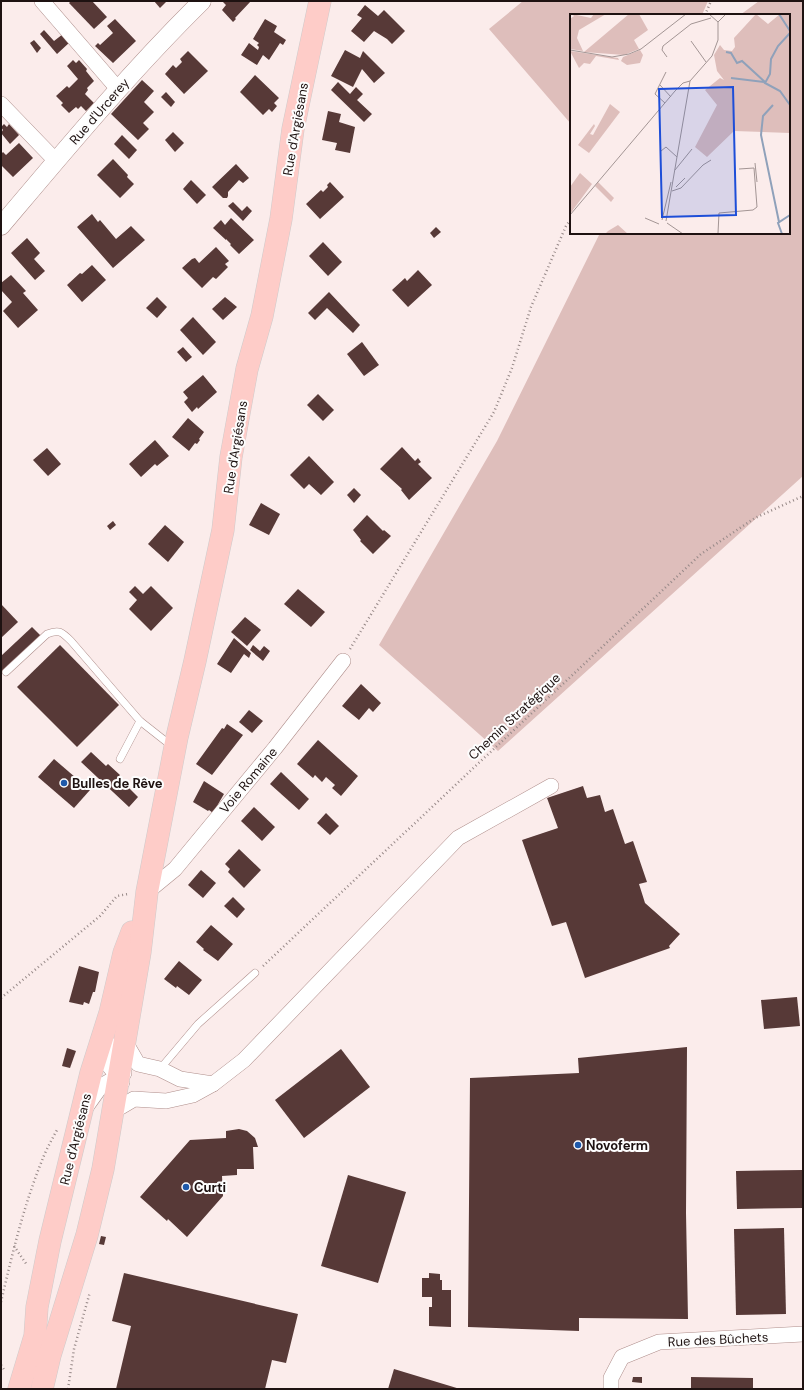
<svg xmlns="http://www.w3.org/2000/svg" width="804" height="1390" viewBox="0 0 804 1390" font-family="'DM Sans',sans-serif">
  <style>
    .green { fill: #debebb }
    .building { fill: #573937 }
    .lines { fill: none; stroke-linecap: round; stroke-linejoin: round }
    .service-casing { stroke: #af8e8b; stroke-width: 8 }
    .minor-casing { stroke: #af8e8b; stroke-width: 16 }
    .tertiary-casing { stroke: #af8e8b; stroke-width: 19 }
    .primary-casing { stroke: #cecbcb; stroke-width: 23 }
    .path { stroke: #978988; stroke-width: 2.5; stroke-dasharray: 1 3; stroke-linecap: butt }
    .service { stroke: #fff; stroke-width: 7 }
    .minor { stroke: #fff; stroke-width: 15 }
    .tertiary { stroke: #fff; stroke-width: 18 }
    .primary { stroke: #feccc8; stroke-width: 22 }
    .poi-dot { fill: #1e59aa; stroke: #fdfdfd; stroke-width: 1.5 }
    .labels { text-anchor: middle; stroke-width: 4; stroke-linejoin: round; paint-order: stroke }
    .street-label { font-size: 13px; fill: #1e1211; stroke: #fdfdfd }
    .poi-label { font-size: 13px; font-weight: bold; fill: #1e1211; stroke: #fdfdfd; text-anchor: start }
    .inset-river { fill: none; stroke: #8fa1ba; stroke-width: 2 }
    .inset-road { fill: none; stroke: #a39594; stroke-width: 1 }
    .view { fill: #1d4ed8; fill-opacity: 0.15; stroke: #1d4ed8; stroke-width: 2 }
    .inset-edge { fill: none; stroke: #1e1211; stroke-width: 2 }
  </style>
  <rect width="100%" height="100%" fill="#fbeceb"/>
  <g class="green">
    <polygon points="523,1 708,1 702,15 571,15 571,124 489,29"/>
    <polygon points="759,1 803,1 803,476 498,751 379,645 497,441 600,233 789,233 789,15 740,15"/>
  </g>
  <g class="building">
    <polygon points="71,1 92,1 107,17 94,29 69,3"/>
    <polygon points="154,1 167,1 160,8"/>
    <polygon points="224,1 251,1 235,18 236,19 233,22 222,10 226,5 223,2"/>
    <polygon points="365,5 378,16 384,10 405,31 392,44 387,39 374,31 364,42 351,31 362,18 357,15"/>
    <polygon points="115,19 136,41 113,63 95,46 98,43 100,45 113,33 107,26"/>
    <polygon points="265,19 277,26 274,32 286,40 283,45 280,43 269,60 263,55 257,65 241,55 249,43 258,50 259,47 257,45 259,43 253,39"/>
    <polygon points="44,30 54,41 63,34 70,42 57,54 40,34"/>
    <polygon points="34,40 41,48 37,53 30,43"/>
    <polygon points="345,50 360,58 363,51 385,73 374,83 362,69 353,87 331,76"/>
    <polygon points="188,51 208,71 184,94 165,74 173,65 176,68 182,62 180,59"/>
    <polygon points="73,60 76,63 79,60 87,69 86,71 94,81 87,88 88,90 85,94 94,103 86,111 81,106 78,109 76,107 69,113 61,105 63,103 56,96 67,86 69,88 78,79 67,66"/>
    <polygon points="255,75 279,98 274,103 277,106 272,112 269,109 263,115 240,92"/>
    <polygon points="142,80 154,91 144,102 154,112 143,123 149,129 138,140 111,114"/>
    <polygon points="338,82 350,94 356,87 363,94 357,100 372,114 364,122 331,90"/>
    <polygon points="166,92 175,102 171,107 161,97"/>
    <polygon points="328,111 341,114 339,122 355,127 350,153 335,150 337,143 322,140"/>
    <polygon points="4,124 7,127 9,124 19,135 10,144 1,133 3,130 1,127"/>
    <polygon points="173,132 184,143 175,152 165,140"/>
    <polygon points="122,135 137,150 129,159 114,144"/>
    <polygon points="19,143 33,158 13,177 1,165 1,154 3,152 6,155"/>
    <polygon points="113,159 128,175 127,177 134,184 120,198 97,175"/>
    <polygon points="236,164 249,178 243,183 239,180 228,192 228,196 227,198 223,198 212,187"/>
    <polygon points="191,180 206,195 197,204 183,189"/>
    <polygon points="330,182 344,197 320,219 306,204 321,190 323,192 328,187 327,185"/>
    <polygon points="233,202 242,211 247,206 252,211 243,221 228,206"/>
    <polygon points="92,214 98,222 100,220 116,239 131,226 145,240 113,268 77,227"/>
    <polygon points="231,218 254,240 239,254 230,245 231,244 226,239 226,240 213,228 221,220 225,225"/>
    <polygon points="436,227 441,232 434,238 430,233"/>
    <polygon points="27,238 40,253 34,259 45,271 35,280 11,253"/>
    <polygon points="323,242 342,262 328,276 309,256"/>
    <polygon points="216,247 229,261 225,264 228,267 216,279 213,277 202,288 182,268 192,259 195,258 199,263"/>
    <polygon points="92,265 106,280 82,302 67,285 80,273 82,274"/>
    <polygon points="418,270 432,285 408,307 392,290 405,278 407,281"/>
    <polygon points="11,275 26,291 23,293 38,310 18,328 3,311 12,302 1,290 1,283"/>
    <polygon points="329,292 360,325 353,333 327,308 315,320 308,313"/>
    <polygon points="157,297 167,307 157,318 146,308"/>
    <polygon points="225,297 237,307 223,320 212,309"/>
    <polygon points="193,317 216,342 203,355 180,330"/>
    <polygon points="362,342 379,365 364,376 347,354"/>
    <polygon points="183,347 192,357 186,362 177,352"/>
    <polygon points="203,375 217,392 198,409 197,407 192,412 184,402 188,398 183,392"/>
    <polygon points="318,394 334,410 323,421 307,405"/>
    <polygon points="188,418 204,432 199,439 200,440 197,444 195,443 189,451 172,437"/>
    <polygon points="155,440 169,456 157,466 155,464 141,477 129,464"/>
    <polygon points="402,447 415,461 418,458 421,462 418,464 432,478 409,500 401,490 402,489 380,469"/>
    <polygon points="47,448 61,464 48,476 33,460"/>
    <polygon points="309,456 334,482 321,495 309,484 304,489 290,475"/>
    <polygon points="354,488 361,495 354,503 347,495"/>
    <polygon points="261,503 280,514 269,535 249,525"/>
    <polygon points="367,515 383,531 384,530 391,536 373,554 360,541 361,540 353,530"/>
    <polygon points="113,521 116,525 110,530 107,526"/>
    <polygon points="165,525 184,542 168,562 148,544"/>
    <polygon points="135,586 143,594 151,586 173,608 151,631 129,609 137,600 129,592"/>
    <polygon points="298,589 325,612 311,627 284,604"/>
    <polygon points="1,604 18,622 1,638"/>
    <polygon points="245,617 261,630 247,646 231,632"/>
    <polygon points="32,627 41,636 3,672 1,669 1,656"/>
    <polygon points="234,638 251,653 249,658 244,654 231,673 217,664"/>
    <polygon points="60,645 119,705 77,747 17,687"/>
    <polygon points="253,645 260,651 264,646 270,651 263,661 250,650"/>
    <polygon points="361,684 381,703 373,712 369,708 359,720 342,706"/>
    <polygon points="249,710 263,721 252,733 239,722"/>
    <polygon points="227,724 243,735 212,775 196,764 222,728 224,729"/>
    <polygon points="318,740 358,776 341,796 332,788 335,785 326,777 322,782 315,775 313,778 297,764"/>
    <polygon points="91,752 106,766 108,764 120,775 118,777 138,797 129,807 81,762"/>
    <polygon points="54,759 90,790 74,808 38,777"/>
    <polygon points="281,772 309,799 299,810 270,784"/>
    <polygon points="204,781 224,794 213,813 209,810 208,811 193,802"/>
    <polygon points="583,786 587,798 600,795 605,812 613,809 625,844 633,841 647,882 639,884 645,903 680,934 669,946 670,948 585,978 566,922 552,926 522,840 558,828 547,798"/>
    <polygon points="254,807 275,827 262,841 241,821"/>
    <polygon points="326,813 339,826 330,835 317,823"/>
    <polygon points="239,849 261,870 244,888 228,872 230,869 225,864"/>
    <polygon points="201,870 216,883 203,898 188,885"/>
    <polygon points="233,897 245,909 237,918 224,906"/>
    <polygon points="211,925 233,944 218,961 203,950 204,949 196,942"/>
    <polygon points="179,961 202,980 189,995 177,986 176,988 164,979"/>
    <polygon points="79,966 99,972 95,992 93,992 89,1004 84,1002 83,1005 69,1002"/>
    <polygon points="797,997 800,1026 764,1029 761,1000"/>
    <polygon points="687,1047 686,1213 688,1319 579,1318 579,1331 468,1327 470,1078 579,1073 578,1058"/>
    <polygon points="67,1048 76,1051 70,1068 62,1066"/>
    <polygon points="341,1049 370,1087 304,1138 275,1100"/>
    <polygon points="239,1129 247,1131 255,1138 258,1147 253,1147 254,1169 237,1169 237,1175 222,1176 223,1196 187,1237 169,1220 168,1219 167,1221 140,1197 190,1140 226,1138 226,1131"/>
    <polygon points="803,1170 803,1208 737,1209 736,1171"/>
    <polygon points="348,1175 406,1192 378,1283 321,1266"/>
    <polygon points="784,1228 786,1314 736,1315 734,1229"/>
    <polygon points="101,1236 106,1237 104,1245 99,1244"/>
    <polygon points="124,1273 298,1314 286,1363 272,1360 265,1389 116,1389 131,1326 112,1321"/>
    <polygon points="429,1273 440,1274 440,1280 442,1280 442,1290 451,1290 451,1327 429,1326 429,1307 432,1307 432,1297 422,1297 422,1278 429,1278"/>
    <polygon points="394,1369 460,1389 388,1389"/>
    <polygon points="633,1377 642,1377 642,1383 632,1382"/>
    <polygon points="691,1377 753,1378 753,1389 691,1389"/>
  </g>
  <g class="lines">
    <g class="service-casing">
      <g id="service">
        <path d="M6,672L47,634C59,629 62,632 71,641L140,721L173,747"/>
        <polyline points="120,759 140,721"/>
        <polyline points="160,1069 198,1024 255,973"/>
      </g>
    </g>
    <g class="minor-casing">
      <g id="minor">
        <polyline points="42,1 118,89"/>
        <polyline points="1,104 56,161"/>
        <polyline points="147,892 175,869 275,748 343,661"/>
        <polyline points="124,1040 138,1064 160,1069 180,1079 213,1084"/>
        <polyline points="107,1042 106,1062 122,1082"/>
        <polyline points="86,1107 101,1086 124,1073"/>
        <polyline points="112,1112 134,1099 166,1101 193,1095 213,1084 244,1060 458,838 551,786"/>
        <polyline points="611,1389 611,1378 622,1357 659,1342 803,1334"/>
      </g>
    </g>
    <g class="tertiary-casing">
      <path id="tertiary" d="M1,226C66,149 130,72 202,1"/>
    </g>
    <g class="primary-casing">
      <g id="primary">
        <polyline points="19,1389 35,1336 37,1307 50,1241 91,1073 110,1013 124,953 132,932"/>
        <polyline points="42,1389 50,1355 87,1235 103,1169 140,952 147,892 177,737 195,661 223,530 231,457 247,369 262,316 281,219 293,129 320,1"/>
      </g>
    </g>
    <g class="path">
      <polyline points="705,15 711,1"/>
      <polyline points="350,649 494,412 512,368 531,307 566,226 571,219"/>
      <polyline points="263,966 701,554 755,518 803,496"/>
      <polyline points="1,998 100,916 117,896 128,894"/>
      <polyline points="14,1246 27,1265"/>
      <path d="M1,1302C12,1255 23,1208 41,1163C45,1152 51,1141 57,1130"/>
      <polyline points="1,1365 5,1371"/>
      <polyline points="68,1389 74,1349 90,1292"/>
    </g>
    <use href="#service" class="service"/>
    <use href="#minor" class="minor"/>
    <use href="#tertiary" class="tertiary"/>
    <use href="#primary" class="primary"/>
  </g>
  <g class="poi-dot">
    <circle cx="64" cy="783" r="4"/>
    <circle cx="578" cy="1145" r="4"/>
    <circle cx="186" cy="1187" r="4"/>
  </g>
  <g class="labels">
    <g class="street-label">
      <text transform="translate(99 111) rotate(-49)" y="5">Rue d'Urcerey</text>
      <text transform="translate(295 129) rotate(-80)" y="5">Rue d'Argiésans</text>
      <text transform="translate(235 447) rotate(-81)" y="5">Rue d'Argiésans</text>
      <text transform="translate(514 716) rotate(-43)" y="5">Chemin Stratégique</text>
      <text transform="translate(248 780) rotate(-50)" y="5">Voie Romaine</text>
      <text transform="translate(75 1139) rotate(-76)" y="5">Rue d'Argiésans</text>
      <text transform="translate(718 1339) rotate(-3)" y="5">Rue des Bûchets</text>
    </g>
    <g class="poi-label">
      <text x="72" y="788">Bulles de Rêve</text>
      <text x="586" y="1150">Novoferm</text>
      <text x="194" y="1192">Curti</text>
    </g>
  </g>
  <g transform="translate(570 14)">
    <rect width="220" height="220" fill="#fbeceb"/>
    <path d="M2,0L21,4L24,0H36L9,16L7,24L13,37L0,35V5L4,2ZM59,0H69L78,16L64,26L69,35L54,41L14,38ZM186,0L198,10L210,0H220V119L164,117L137,143L125,133L147,91L135,76L150,64L154,66L147,57L144,41L150,31L154,36L162,37L165,33L164,24ZM70,36L73,41L70,49L57,51L51,47L53,43ZM0,37L48,44L49,46L26,42L20,50L14,49L9,54ZM40,90L50,98L19,139L8,131L24,110L25,112L20,120L23,121ZM10,159L22,170L0,200V173ZM28,168L44,184L41,188L25,172ZM48,211L58,220H35L38,217Z" fill="#debebb"/>
    <path class="inset-river" d="M209,0L220,17M220,19L208,32L201,45L200,60L195,69L210,77L220,91M156,38L161,39L167,49L172,47L195,68M161,64L194,68M203,91L193,102L191,121L209,208M212,220L208,209L220,201"/>
    <path class="inset-road" d="M139,0L148,8M121,27L136,48M0,36L42,43L59,40L71,35L116,0M97,43L92,36L93,32L121,10L141,4M90,71L101,83M95,89L85,80L96,58M91,137L96,133L107,143M185,149L187,168M105,156L122,135M106,173L115,164M102,177L111,174L133,151L141,146M0,201L105,77L113,69L120,67M75,204L89,210M92,206L101,168M96,207L120,67L142,42L148,26V8L156,0M97,209L113,220M148,219L149,199L183,196L187,193L184,154L169,155M118,220H175"/>
    <path class="view" d="M163,73L166,201L92,203L89,75Z"/>
    <rect width="220" height="220" class="inset-edge"/>
  </g>
  <rect width="804" height="1390" fill="none" stroke="#1e1211" stroke-width="4"/>
</svg>
